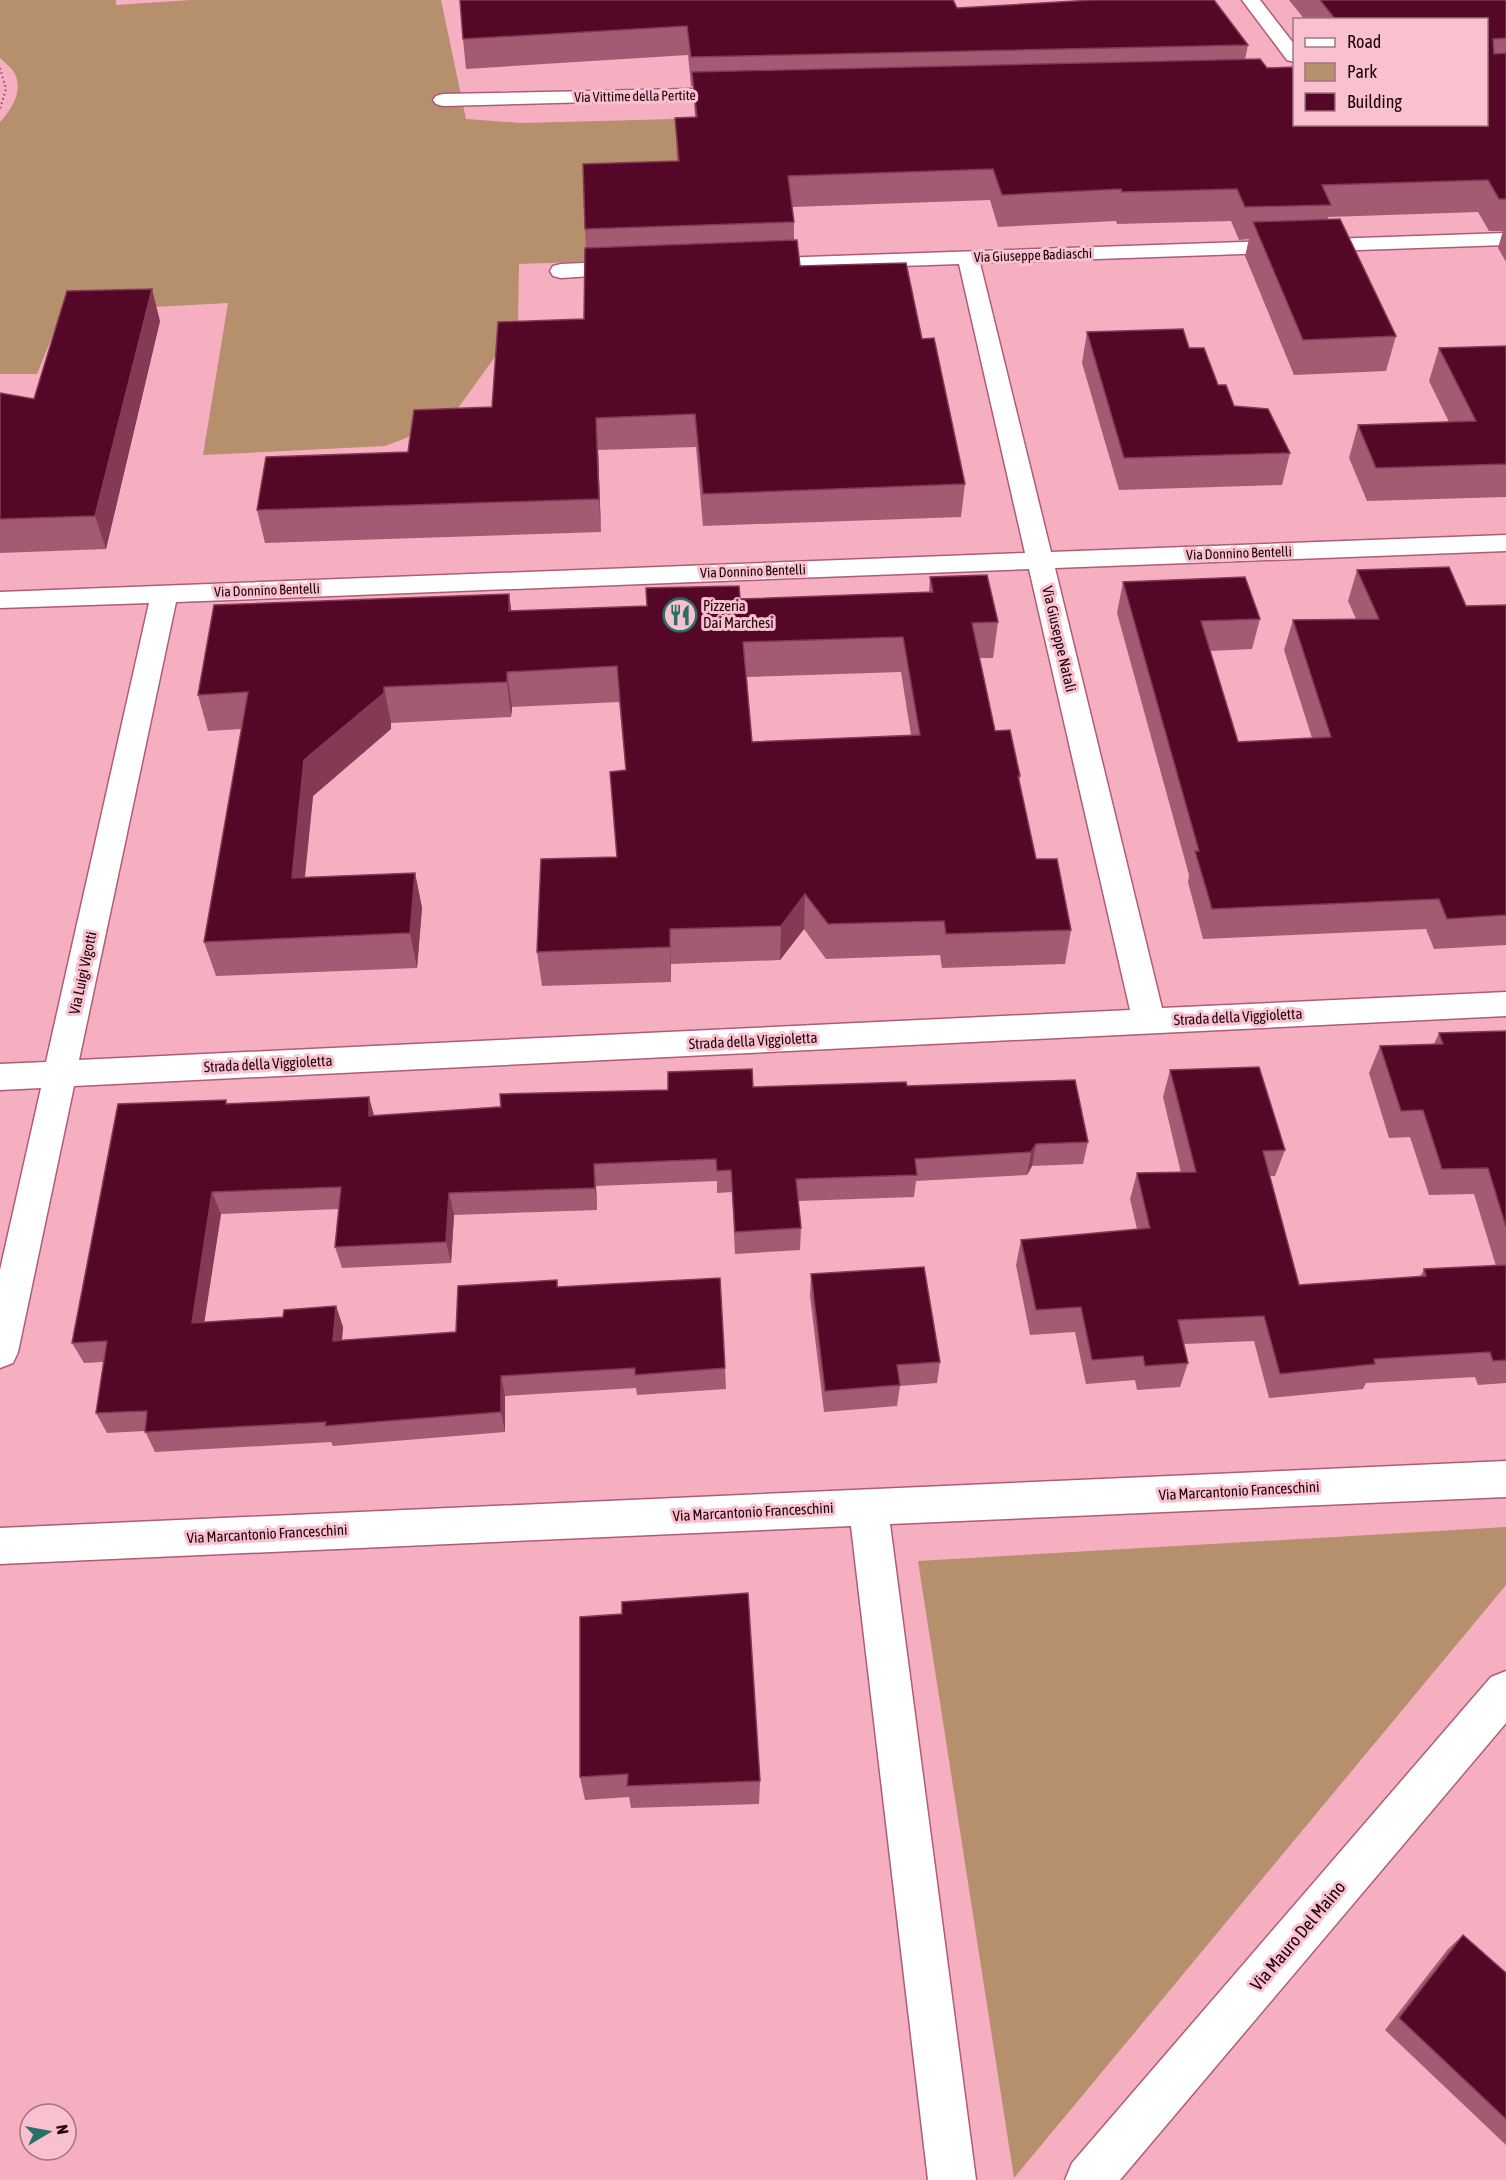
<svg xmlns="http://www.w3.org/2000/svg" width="1506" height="2180" viewBox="0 0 1506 2180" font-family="'Asap Condensed',sans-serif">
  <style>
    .green { fill: #b68f6c }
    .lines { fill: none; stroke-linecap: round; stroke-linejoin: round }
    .minor-casing { stroke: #ae5d74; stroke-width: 3 }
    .path { stroke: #82515f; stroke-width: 2; stroke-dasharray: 1.5 3; stroke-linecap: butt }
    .minor { fill: #fff; fill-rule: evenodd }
    .wall { fill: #a55a74; fill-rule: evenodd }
    .shaded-wall { fill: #853955 }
    .building { fill: #540727; stroke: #853955; stroke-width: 1.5; fill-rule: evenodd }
    .labels { text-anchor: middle; stroke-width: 6; stroke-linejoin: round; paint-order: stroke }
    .far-street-label { font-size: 14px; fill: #1e020b; stroke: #f9c1cf }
    .poi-label { font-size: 15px; fill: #1e020b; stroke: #f9c1cf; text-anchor: start }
    .street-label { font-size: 15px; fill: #1e020b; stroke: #f9c1cf }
    .near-street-label { font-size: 18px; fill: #1e020b; stroke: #f9c1cf }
  </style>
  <rect width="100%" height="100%" fill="#f6aec1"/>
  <g class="green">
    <path d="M0,0H116V5L191,0H441L466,119L522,123L675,119L687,258L519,264L518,325L448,422L385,446L203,455L228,303L62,312L37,374H0V122C12,109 24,90 14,72C11,67 4,62 0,58Z"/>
    <polygon points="1506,1527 1506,1585 1014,2178 918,1561"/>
  </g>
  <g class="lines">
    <g class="minor-casing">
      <g id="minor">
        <polygon points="1242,0 1260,0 1294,44 1294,62 1287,60"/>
        <polygon points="738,88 745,90 748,94 745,98 443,106 436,104 433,100 436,96 443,94"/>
        <path d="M1506,233V245L980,263L1051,552L1506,535V551L1055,568L1162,1008L1506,992V1016L74,1086L18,1352L13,1363L0,1368V1270L41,1088L0,1090V1064L46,1062L149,603L0,608V592L1025,553L959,264L755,271L747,269L744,264L747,259ZM1029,569L1130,1010L79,1060L176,602Z"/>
        <polygon points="629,261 637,263 640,268 637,273 561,278 553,276 550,271 553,266 561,264"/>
        <polygon points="1506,1461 1506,1497 890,1524 976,2180 928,2180 851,1526 0,1564 0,1528"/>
        <polygon points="1506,1671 1506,1723 1120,2180 1065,2180 1072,2163 1491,1677"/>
      </g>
    </g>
    <polyline class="path" points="0,68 6,89 0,109"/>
    <use href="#minor" class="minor"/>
  </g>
  <g class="wall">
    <polygon points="1289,0 1506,0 1506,262 1498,248 1503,231 1489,231 1478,212 1328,217 1328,219 1396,336 1386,371 1294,375 1245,256 1249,239 1239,240 1231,221 1117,224 1116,221 998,227 990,200 792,207 794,222 794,240 800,266 922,339 965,484 961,517 703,526 696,447 598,450 601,532 265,543 257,510 408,452 492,407 584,319 586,248 585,229 677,161 675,118 695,117 693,86 691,86 688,55 466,69 463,39 957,8 1248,45 1245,60 1294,124 1486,20 1305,20"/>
    <polygon points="160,321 106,549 0,553 0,393 34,399"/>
    <polygon points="1087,332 1189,348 1234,406 1290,453 1282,485 1119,490 1082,363"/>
    <polygon points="1506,346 1506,497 1367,501 1349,458 1358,425 1449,422 1429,381 1439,348"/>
    <polygon points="1357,570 1466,606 1506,605 1506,945 1434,949 1426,929 1203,939 1188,882 1189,875 1117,613 1123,582 1260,619 1252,649 1210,651 1238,742 1312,738 1284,650 1293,620 1356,619 1348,601"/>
    <path d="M930,577L998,622L993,658H979L995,731L1020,776L1019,783L1036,859L1071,930L1065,964L942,968L940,955L826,959L804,929L780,960L671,964V982L542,986L537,952L617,857L626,771L619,702L512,707L511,717L391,723V729L313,796L305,877L415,873L422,908L417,968L216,976L204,942L242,729L208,731L198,695L509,594L511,611L647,606L740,599L929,592ZM901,672L911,735L752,742L747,677Z"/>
    <polygon points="1506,1031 1506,1383 1478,1385 1475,1377 1366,1383 1363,1389 1269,1398 1254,1341 1184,1344 1188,1363 1180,1387 1137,1390 1135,1380 1086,1384 1075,1332 1030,1335 1016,1265 1021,1240 1137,1229 1130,1199 1137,1173 1181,1173 1163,1097 1170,1070 1285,1150 1275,1176 1270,1176 1299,1285 1420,1277 1424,1269 1496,1266 1474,1194 1429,1195 1410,1137 1389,1138 1369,1073 1380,1046 1434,1044 1439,1033"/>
    <polygon points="907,1086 1088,1142 1083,1164 1032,1166 1027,1175 916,1181 914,1197 798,1201 801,1228 800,1250 735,1254 732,1192 717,1193 717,1181 596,1186 597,1210 454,1215 451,1263 342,1268 335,1247 339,1209 221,1214 204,1322 283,1317 336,1306 343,1327 342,1340 456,1332 557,1280 558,1287 725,1368 726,1389 637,1395 636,1388 505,1396 505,1432 333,1446 331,1442 155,1452 145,1431 107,1433 96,1413 103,1362 84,1363 72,1343 228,1104 374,1116 753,1087"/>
    <polygon points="811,1274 940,1362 937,1383 900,1386 897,1406 824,1412 810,1296"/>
    <polygon points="580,1617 760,1781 759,1804 631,1808 629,1797 585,1800 580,1777"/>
    <polygon points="1463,1935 1506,1973 1506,2145 1385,2030 1448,1949"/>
  </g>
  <g class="shaded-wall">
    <polygon points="152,289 160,321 106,549 95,516"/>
    <polygon points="596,418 598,450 601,532 599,499"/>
    <polygon points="509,594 514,630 509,611"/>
    <polygon points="507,672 512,707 511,717 507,682"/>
    <polygon points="384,687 391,723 391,729 313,796 301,913 292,878 304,760"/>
    <polygon points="415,873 422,908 417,968 410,933"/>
    <polygon points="805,894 804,929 780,960 781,926"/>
    <polygon points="670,929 671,964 671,982 670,947"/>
    <polygon points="369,1097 375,1119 369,1116"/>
    <polygon points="1036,1144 1032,1166 1027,1175 1031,1152"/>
    <polygon points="594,1164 596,1186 597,1210 595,1188"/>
    <polygon points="212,1192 221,1214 201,1344 192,1323"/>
    <polygon points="449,1193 454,1215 451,1263 446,1242"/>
    <polygon points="336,1306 343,1327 340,1362 333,1341"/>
    <polygon points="501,1376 505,1396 505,1432 501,1412"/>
  </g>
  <g class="building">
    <polygon points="460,0 953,0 957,8 1093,0 1214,0 1248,45 691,57 687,26 463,39"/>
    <polygon points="1320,0 1506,0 1506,38 1493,39 1494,54 1506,53 1506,199 1499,199 1488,180 1322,185 1331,205 1245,207 1237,189 1122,192 1121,189 1002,195 993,169 788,176 794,222 585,229 583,164 679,161 675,118 697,117 692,72 1260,59 1267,68 1294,67 1294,124 1486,124 1486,20 1336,20"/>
    <polygon points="1340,219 1396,336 1303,340 1253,222"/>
    <polygon points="797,240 800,266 906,263 922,339 934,338 965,484 703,494 695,414 596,418 599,499 257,510 266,457 408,452 414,410 492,407 498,322 584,319 585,248"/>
    <polygon points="152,289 95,516 0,519 0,393 34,399 67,291"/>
    <polygon points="1183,329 1189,348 1204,348 1218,385 1226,385 1234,406 1268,409 1290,453 1124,458 1087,332"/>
    <polygon points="1506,346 1506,464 1376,468 1358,425 1476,421 1439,348"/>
    <polygon points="1449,567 1466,606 1506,605 1506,915 1447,919 1439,899 1212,909 1195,851 1199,851 1123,582 1245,577 1260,619 1201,621 1238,742 1331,737 1293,620 1379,619 1357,570"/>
    <path d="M987,575L998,622L972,623L995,731L1010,730L1020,776H1018L1036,859H1057L1071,930L946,934L944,921L828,924L805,894L781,926L670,929V947L537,952L541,859L617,857L610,772L626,770L617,666L507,672V682L384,687V693L304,760L292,878L415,873L410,933L204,942L248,692L198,695L214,605L509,594V611L647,606L646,588L739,586L740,599L933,592L930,577ZM903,637L920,735L752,742L743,642Z"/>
    <polygon points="1506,1031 1506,1227 1488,1168 1442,1169 1423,1110 1401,1111 1380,1046 1443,1044 1439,1033"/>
    <polygon points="1259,1067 1285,1150 1263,1151 1299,1285 1426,1276 1424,1269 1506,1265 1506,1360 1493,1361 1490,1352 1374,1359 1375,1364 1280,1374 1264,1316 1178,1320 1188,1363 1145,1366 1143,1356 1092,1360 1081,1307 1036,1310 1021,1240 1150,1228 1137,1173 1196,1172 1170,1070"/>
    <polygon points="752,1069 753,1087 906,1082 907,1086 1075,1080 1088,1142 1036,1144 1031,1152 915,1159 917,1175 796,1179 801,1228 735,1232 731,1170 717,1171 716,1159 594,1164 595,1188 449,1193 446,1242 335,1247 341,1187 212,1192 192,1323 283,1317 284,1310 336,1306 333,1341 456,1332 458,1286 557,1280 557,1287 720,1278 725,1368 635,1375 635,1368 501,1376 501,1412 325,1426 326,1422 145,1432 147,1411 96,1413 107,1341 72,1343 118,1104 226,1100 226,1104 369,1097 369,1116 501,1107 500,1094 668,1090 668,1072"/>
    <polygon points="924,1267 940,1362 897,1365 900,1385 825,1391 811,1274"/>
    <polygon points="748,1593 760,1781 627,1786 628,1774 580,1777 580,1617 622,1614 622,1602"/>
    <polygon points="1463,1935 1506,1973 1506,2119 1399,2018"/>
  </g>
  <defs>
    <g id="restaurant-ring" transform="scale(1.725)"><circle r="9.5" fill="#f9c1cf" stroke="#286f65" stroke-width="1.5"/><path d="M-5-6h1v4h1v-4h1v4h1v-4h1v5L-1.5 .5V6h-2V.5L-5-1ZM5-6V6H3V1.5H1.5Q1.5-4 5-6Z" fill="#286f65"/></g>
  </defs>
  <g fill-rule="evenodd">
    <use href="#restaurant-ring" x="680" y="615"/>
  </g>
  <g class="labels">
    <g class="far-street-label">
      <text transform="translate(635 96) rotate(-1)" y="5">Via Vittime della Pertite</text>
      <text transform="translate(1033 255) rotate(-2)" y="5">Via Giuseppe Badiaschi</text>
      <text transform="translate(1239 553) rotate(-2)" y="5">Via Donnino Bentelli</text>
      <text transform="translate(753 571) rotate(-2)" y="5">Via Donnino Bentelli</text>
      <text transform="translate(267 590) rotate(-2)" y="5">Via Donnino Bentelli</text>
    </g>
    <g class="poi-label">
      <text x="703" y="611">Pizzeria<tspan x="703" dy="17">Dai Marchesi</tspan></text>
    </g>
    <g class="street-label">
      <text transform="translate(1059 639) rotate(77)" y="5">Via Giuseppe Natali</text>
      <text transform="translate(83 973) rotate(-78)" y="5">Via Luigi Vigotti</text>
      <text transform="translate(1238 1017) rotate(-3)" y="5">Strada della Viggioletta</text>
      <text transform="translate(753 1041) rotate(-3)" y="5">Strada della Viggioletta</text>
      <text transform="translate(268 1064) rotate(-3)" y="5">Strada della Viggioletta</text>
      <text transform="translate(1239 1491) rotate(-3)" y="5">Via Marcantonio Franceschini</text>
      <text transform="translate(753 1512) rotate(-3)" y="5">Via Marcantonio Franceschini</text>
      <text transform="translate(267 1534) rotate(-3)" y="5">Via Marcantonio Franceschini</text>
    </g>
    <g class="near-street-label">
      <text transform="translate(1298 1936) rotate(-50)" y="6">Via Mauro Del Maino</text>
    </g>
  </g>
  <rect x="1293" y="18" width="195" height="108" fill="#f9c1cf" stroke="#a17581" stroke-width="1.5"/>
  <rect x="1305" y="38" width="30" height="9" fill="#ffffff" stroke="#a17581" stroke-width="1.5"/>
  <text x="1347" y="48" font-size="18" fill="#1e020b">Road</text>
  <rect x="1305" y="63" width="30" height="18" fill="#b68f6c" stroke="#a17581" stroke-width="1.5"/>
  <text x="1347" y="78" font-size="18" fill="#1e020b">Park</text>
  <rect x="1305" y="93" width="30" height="18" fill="#540727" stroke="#a17581" stroke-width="1.5"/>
  <text x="1347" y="108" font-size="18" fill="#1e020b">Building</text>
  <g transform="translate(48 2132) rotate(80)"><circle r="28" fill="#f9c1cf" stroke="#a17581" stroke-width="1.5"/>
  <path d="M0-4.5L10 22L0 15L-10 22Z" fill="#286f65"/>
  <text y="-9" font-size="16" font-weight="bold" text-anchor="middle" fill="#1e020b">N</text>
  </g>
</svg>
